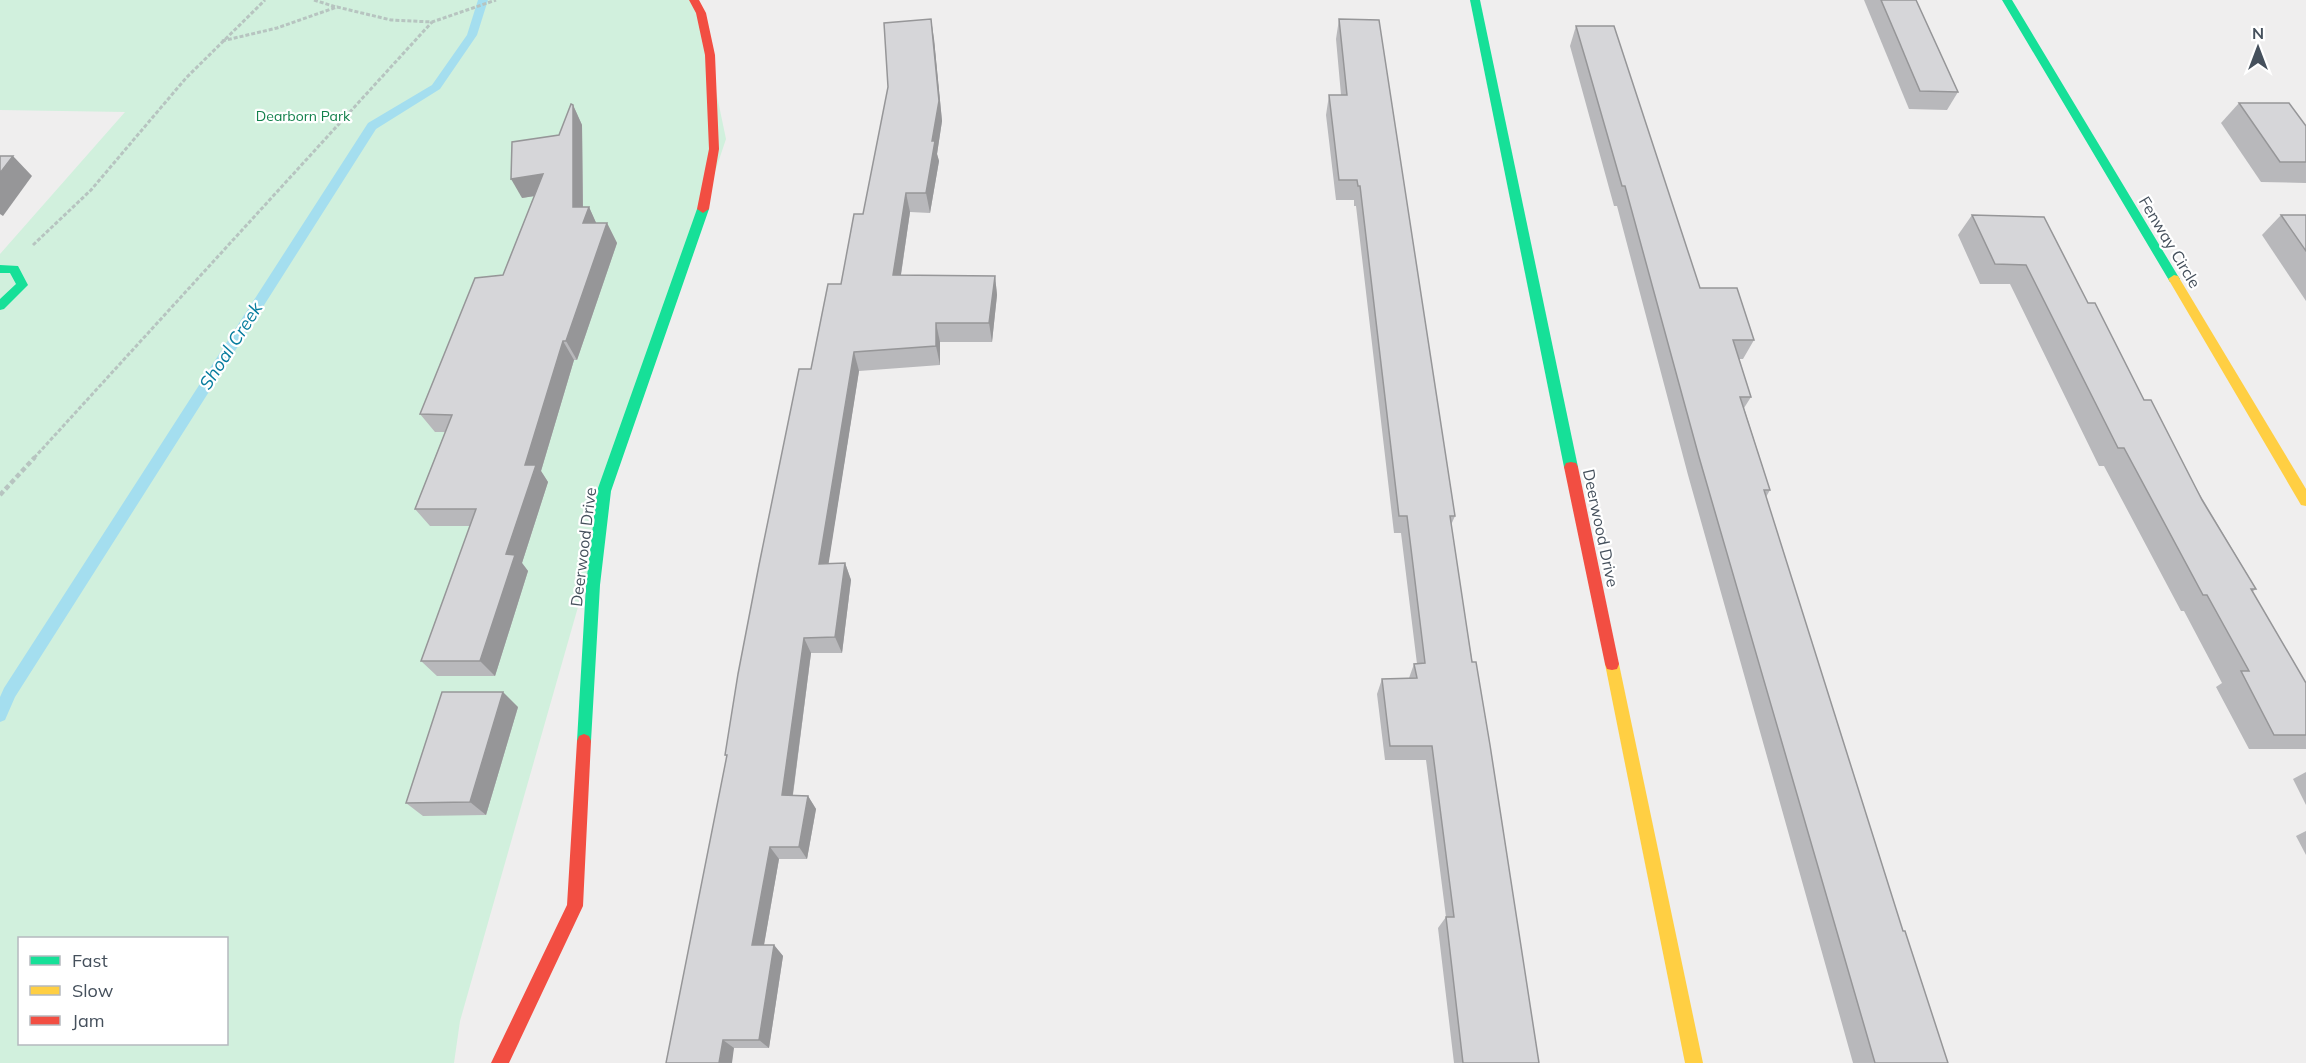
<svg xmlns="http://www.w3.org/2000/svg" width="2306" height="1063" viewBox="0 0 2306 1063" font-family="Mulish,sans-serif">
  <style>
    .green { fill: #d1f0dd; fill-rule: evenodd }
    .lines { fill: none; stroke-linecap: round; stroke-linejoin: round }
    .stream { fill: #a4deef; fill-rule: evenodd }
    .path-far1 { stroke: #b7c4c0; stroke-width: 3; stroke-dasharray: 4 2; stroke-linecap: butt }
    .path { stroke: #b7c4c0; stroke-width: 4.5; stroke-dasharray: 5 3; stroke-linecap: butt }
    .fast { fill: #16e098; fill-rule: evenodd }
    .slow { fill: #ffcf43; fill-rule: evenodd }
    .jam { fill: #f24e42; fill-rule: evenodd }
    .wall { fill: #b8b8bb }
    .shaded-wall { fill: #969698 }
    .building { fill: #d6d6d9; stroke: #969698; stroke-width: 1.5 }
    .labels { text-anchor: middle; stroke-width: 4.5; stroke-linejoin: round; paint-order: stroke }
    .far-park-label { font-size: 14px; fill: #12804b; stroke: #fff }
    .street-label { font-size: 16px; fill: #45505c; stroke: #fff }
    .water-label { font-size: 18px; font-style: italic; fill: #067c9e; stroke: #fff }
  </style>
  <rect width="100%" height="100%" fill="#efeeee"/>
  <path class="green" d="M0,0H697L726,139L627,435L460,1021L454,1063H0V254L125,112L0,110ZM20,938H226V1044H20Z"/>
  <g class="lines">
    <polygon class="stream" points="478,0 488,0 477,35 440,89 376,129 15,697 5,720 0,722 0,697 4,688 368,123 432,85 467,35"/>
    <g class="path-far1">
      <polyline points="314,0 336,7"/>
      <polyline points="222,41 277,28 337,7 391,20 432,22 496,0"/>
      <polyline points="33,245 91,190 186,78 265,0"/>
      <polyline points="34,458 432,22"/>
    </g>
    <polyline class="path" points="0,495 35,457"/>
    <g class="fast">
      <polygon points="1470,0 1480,0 1578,467 1576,471 1566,471 1564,467"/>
      <polygon points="2002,0 2012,0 2178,276 2180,279 2178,282 2170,282"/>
      <polygon points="703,205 709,209 611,491 600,585 591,741 589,746 584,748 579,746 577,741 586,585 597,491 697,209"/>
      <polygon points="0,265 18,266 28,285 4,309 0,310 0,299 16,284 10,273 0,273"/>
    </g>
    <g class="slow">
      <polygon points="2174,275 2178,276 2306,489 2306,506 2301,505 2170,282 2168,279"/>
      <polygon points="1612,658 1617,659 1619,664 1703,1063 1685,1063 1605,664 1607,659"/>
    </g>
    <g class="jam">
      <polygon points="689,0 699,0 706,13 715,55 719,149 709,209 703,213 697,209 709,149 705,55 696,13"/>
      <polygon points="1571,462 1576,463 1578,467 1619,664 1617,669 1612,670 1607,669 1605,664 1564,467 1566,463"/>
      <polygon points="584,734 589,736 591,741 583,906 509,1063 491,1063 567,905 577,741 579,736"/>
    </g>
  </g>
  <g class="wall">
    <polygon points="1864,0 1916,0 1958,92 1947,110 1909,109"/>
    <polygon points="1339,19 1455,516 1451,525 1467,629 1539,1063 1454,1063 1438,928 1446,917 1426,760 1385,760 1377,694 1382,679 1409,678 1414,664 1417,664 1401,533 1394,533 1356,206 1354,206 1354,200 1336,200 1326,115 1329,95 1341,95 1336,39"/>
    <polygon points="1576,26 1700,288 1754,340 1743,359 1739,359 1751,397 1744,408 1770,490 1766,497 1903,931 1948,1063 1853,1063 1688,475 1617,206 1614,206 1570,46"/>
    <polygon points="934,39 942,121 937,154 939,161 930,213 910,212 901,275 995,276 997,295 992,342 940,342 940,365 859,371 828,564 845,563 851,580 842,653 811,653 793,795 808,796 816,809 807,859 779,859 764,945 774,945 783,956 769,1048 734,1048 666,1063 727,757 725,755 811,369 841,284 863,214"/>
    <polygon points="2239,103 2306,126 2306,183 2261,182 2221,123"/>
    <polygon points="573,105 582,125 583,207 589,207 596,223 607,223 617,243 577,360 574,360 541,471 548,482 522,563 528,571 495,676 437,676 421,661 470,526 430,526 415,509 445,432 435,432 420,414 503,275 534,196 522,198 559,135"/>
    <polygon points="1972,215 2088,303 2144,400 2256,589 2252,592 2306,683 2306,749 2249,749 2216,687 2222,683 2184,611 2181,611 2104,466 2099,466 2010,284 1980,284 1958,235"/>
    <polygon points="2281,215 2306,215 2306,301 2262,235"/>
    <polygon points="518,707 486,815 423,816 406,803"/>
    <polygon points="2306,772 2306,805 2293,779"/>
    <polygon points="2306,831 2306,855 2296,836"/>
  </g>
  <g class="shaded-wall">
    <polygon points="931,19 934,39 942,121 937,154 939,161 930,213 926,193 932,141"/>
    <polygon points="573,105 582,125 583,222 589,207 598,227 593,243 573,207"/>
    <polygon points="13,156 32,176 3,216 0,214 0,173"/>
    <polygon points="543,174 554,193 522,198 511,179"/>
    <polygon points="906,193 910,212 898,294 893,275"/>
    <polygon points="607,223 617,243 577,360 566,341"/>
    <polygon points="995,276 997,295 992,342 989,323"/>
    <polygon points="936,323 940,342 940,365 936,346"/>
    <polygon points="563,341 574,360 541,471 548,482 522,563 528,571 495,676 480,661 506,554 525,465"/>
    <polygon points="854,352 859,371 826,580 819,564"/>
    <polygon points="845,563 851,580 842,653 835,637"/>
    <polygon points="804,638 811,653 791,808 782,795"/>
    <polygon points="503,692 518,707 486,815 470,802"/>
    <polygon points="808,796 816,809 807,859 799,847"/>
    <polygon points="770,847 779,859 762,956 752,945"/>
    <polygon points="774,945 783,956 769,1048 759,1040"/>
    <polygon points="723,1040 734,1048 732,1063 719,1063"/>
  </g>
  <g class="building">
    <polygon points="1881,0 1916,0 1958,92 1920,91"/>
    <polygon points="931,19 939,101 932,141 935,141 926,193 906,193 893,275 995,276 989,323 936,323 936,346 854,352 819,564 845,563 835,637 804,638 782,795 808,796 799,847 770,847 752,945 774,945 759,1040 723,1040 719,1063 666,1063 727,755 725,755 738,674 759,565 799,369 811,369 828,284 841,284 854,214 863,214 888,87 884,23"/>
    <polygon points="1339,19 1379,20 1455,516 1450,516 1467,629 1472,662 1476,662 1490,745 1539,1063 1463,1063 1446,917 1454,917 1432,746 1390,746 1382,679 1417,678 1414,664 1425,663 1407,516 1399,516 1360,186 1358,186 1357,180 1339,180 1329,95 1347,95"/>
    <polygon points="1576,26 1614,26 1700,288 1737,288 1754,340 1733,340 1751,397 1740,397 1770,490 1764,490 1903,931 1905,931 1948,1063 1875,1063 1699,457 1625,186 1622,186"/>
    <polygon points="2239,103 2289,103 2306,126 2306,162 2280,162"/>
    <polygon points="571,104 573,105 573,207 589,207 583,223 607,223 566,341 563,341 525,465 536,465 506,554 515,555 480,661 421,661 476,509 415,509 452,415 420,414 475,278 503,275 543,174 511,179 512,142 559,135"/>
    <polygon points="0,156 13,156 0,173"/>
    <polygon points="1972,215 2044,217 2088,303 2095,303 2144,400 2151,400 2202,500 2256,589 2251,589 2306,683 2306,735 2274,735 2241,671 2249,671 2207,595 2203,595 2124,448 2118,448 2026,265 1995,264"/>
    <polygon points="2281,215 2306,215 2306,251"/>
    <polygon points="442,692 503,692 470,802 406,803"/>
  </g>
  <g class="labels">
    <g class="far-park-label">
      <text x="303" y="121">Dearborn Park</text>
    </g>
    <g class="street-label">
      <text transform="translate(2170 242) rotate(59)" y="6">Fenway Circle</text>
      <text transform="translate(1601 528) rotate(78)" y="6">Deerwood Drive</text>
      <text transform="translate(583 547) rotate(-83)" y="6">Deerwood Drive</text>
    </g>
    <g class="water-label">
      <text transform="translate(231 346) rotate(-57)" y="6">Shoal Creek</text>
    </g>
  </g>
  <rect x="18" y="937" width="210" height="108" fill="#ffffff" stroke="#b5b9be" stroke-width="1.5"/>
  <rect x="30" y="956" width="30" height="9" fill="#16e098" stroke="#b5b9be" stroke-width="1.5"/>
  <text x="72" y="967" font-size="18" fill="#45505c">Fast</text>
  <rect x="30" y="986" width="30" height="9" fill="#ffcf43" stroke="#b5b9be" stroke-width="1.5"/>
  <text x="72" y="997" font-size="18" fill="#45505c">Slow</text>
  <rect x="30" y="1016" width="30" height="9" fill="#f24e42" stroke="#b5b9be" stroke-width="1.5"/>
  <text x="72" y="1027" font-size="18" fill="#45505c">Jam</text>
  <g transform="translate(2258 48)" stroke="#ffffff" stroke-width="4.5" paint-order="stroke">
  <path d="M0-4.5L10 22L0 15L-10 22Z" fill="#45505c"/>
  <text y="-9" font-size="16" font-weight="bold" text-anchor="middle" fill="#45505c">N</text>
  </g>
</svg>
